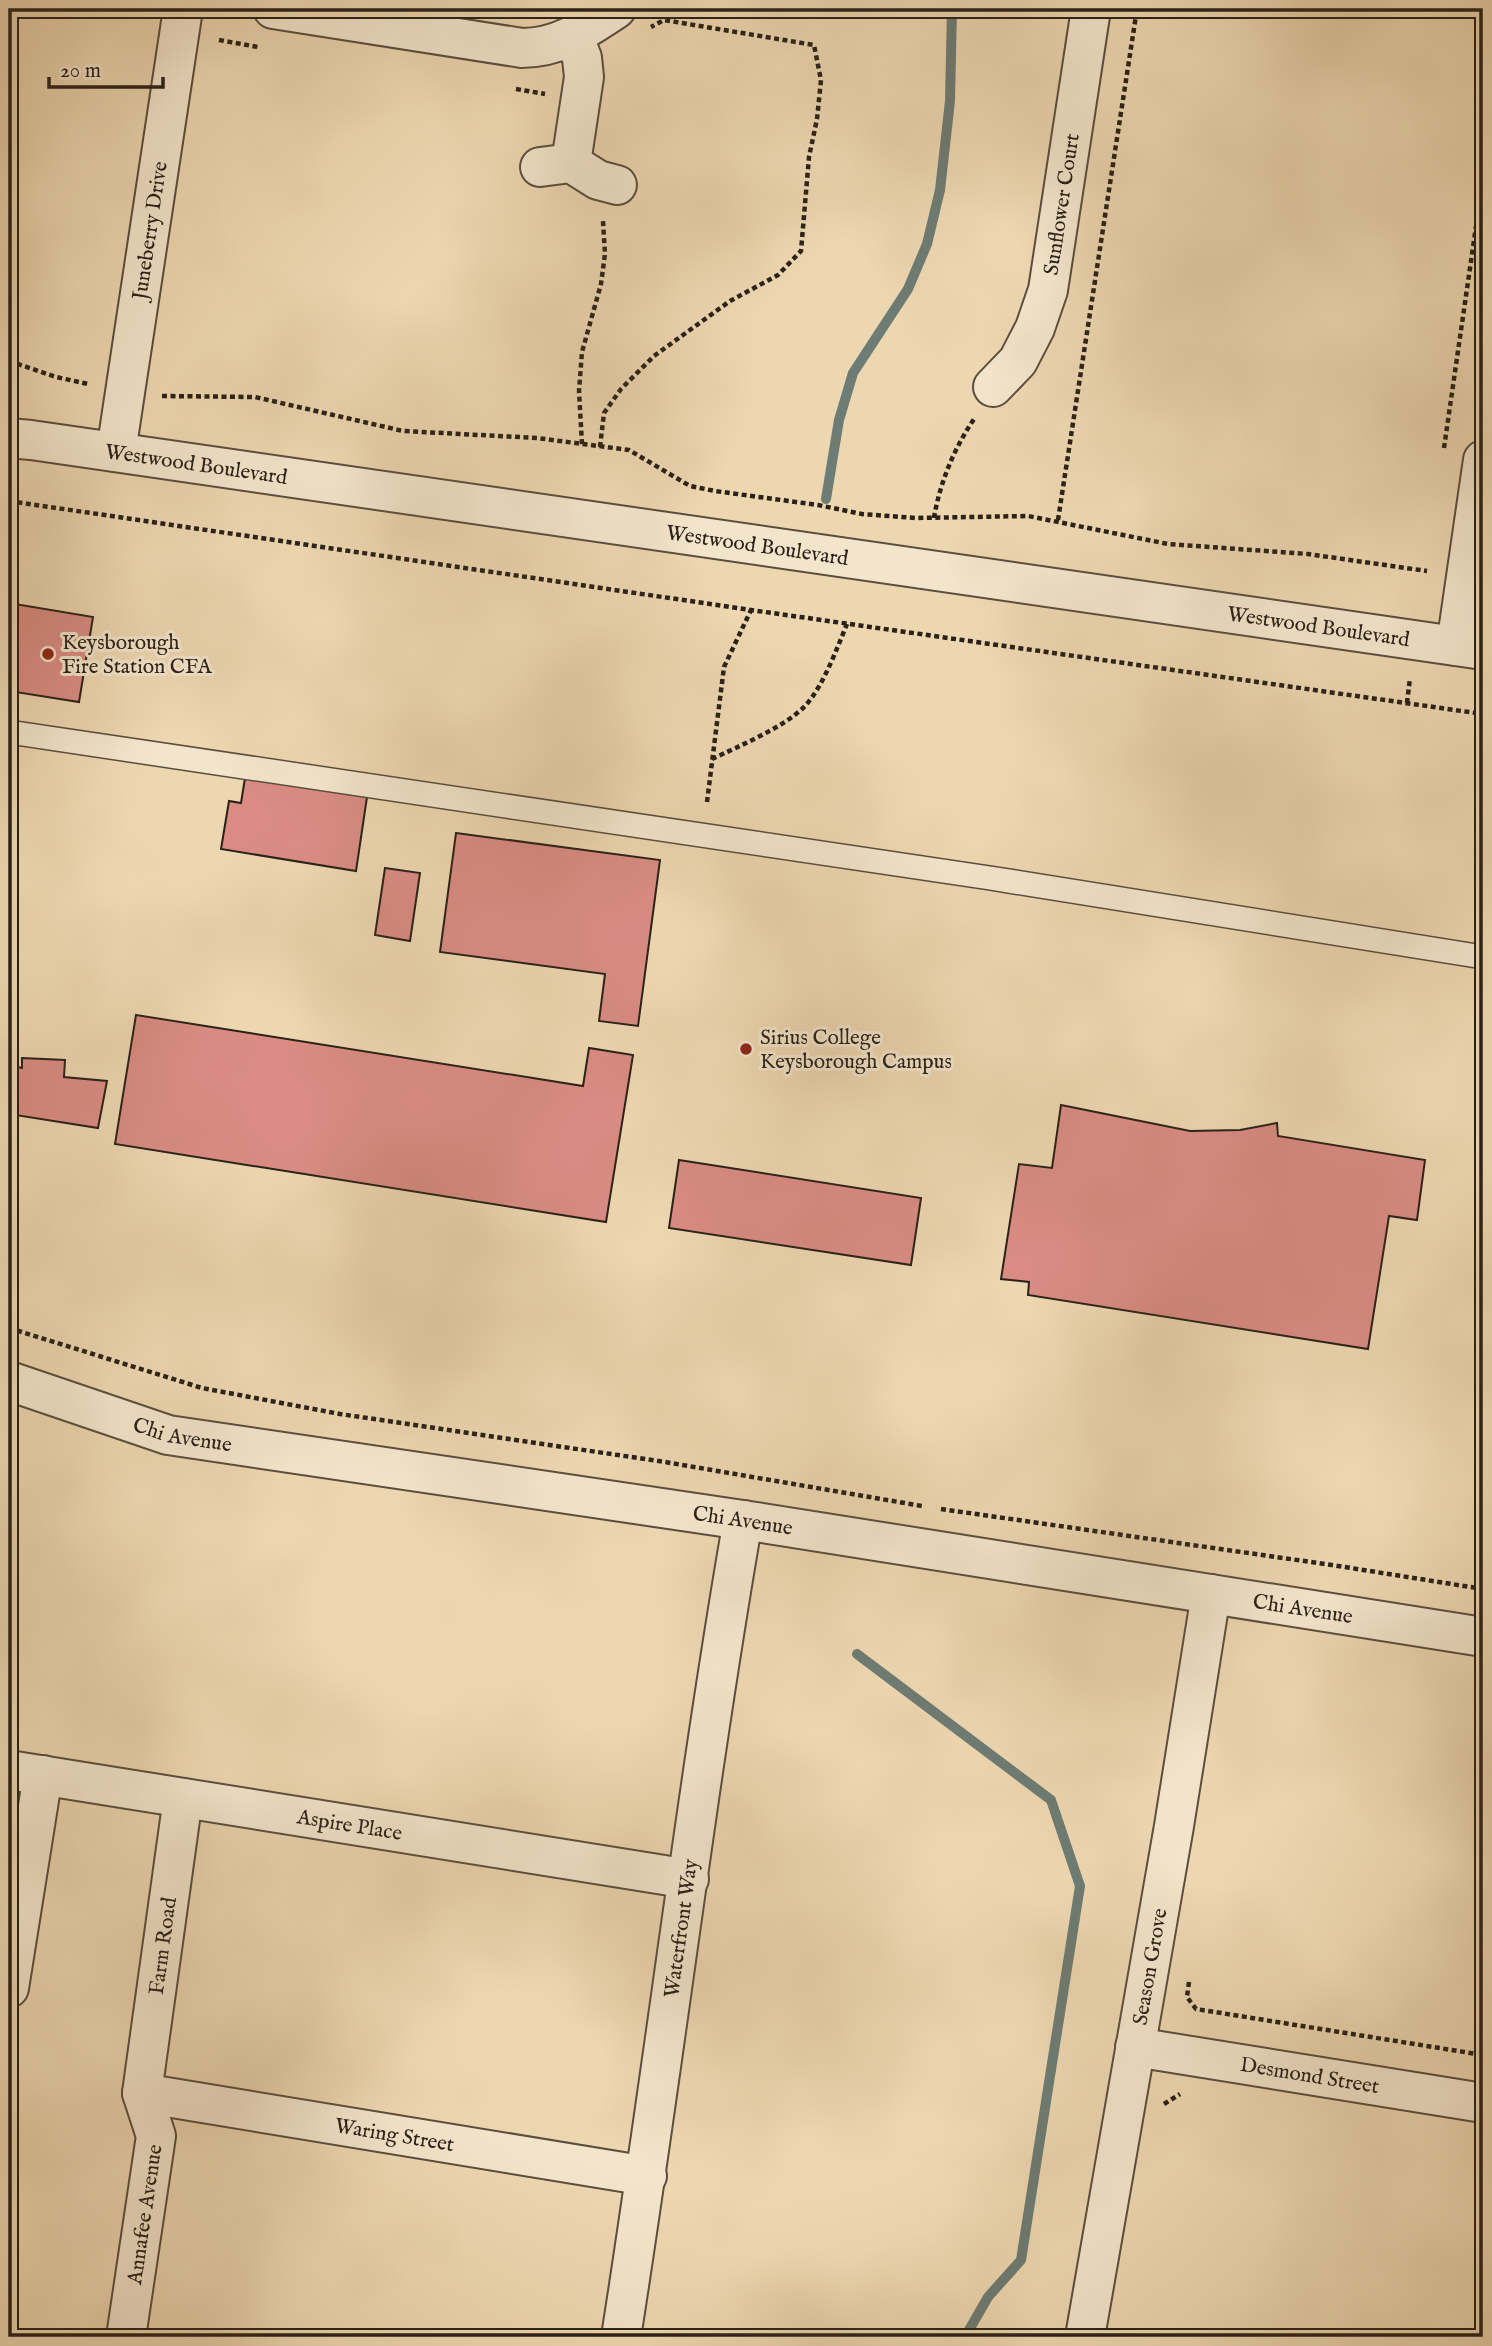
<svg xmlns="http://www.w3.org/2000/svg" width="1492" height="2346" viewBox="0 0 1492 2346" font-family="'IM FELL English',serif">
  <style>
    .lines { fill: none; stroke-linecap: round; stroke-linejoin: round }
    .stream { stroke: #6d7c74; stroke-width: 10 }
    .building { fill: #da8c84; stroke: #2a2118; stroke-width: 2 }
    .lane-casing { stroke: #5b4e3e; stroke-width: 26 }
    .street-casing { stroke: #5b4e3e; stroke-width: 42 }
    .path { stroke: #2a2118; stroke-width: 4.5; stroke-dasharray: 5 3.5; stroke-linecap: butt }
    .lane { stroke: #f3e5cc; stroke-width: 23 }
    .street { stroke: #f3e5cc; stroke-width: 38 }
    .poi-dot { fill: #8f2418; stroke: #f3e5cc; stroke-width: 2.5 }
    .labels { text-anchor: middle; stroke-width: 6; stroke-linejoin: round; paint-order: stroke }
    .street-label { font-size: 21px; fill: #2a2118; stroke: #f3e5cc }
    .poi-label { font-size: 21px; fill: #2a2118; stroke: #f3e5cc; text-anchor: start }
  </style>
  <rect width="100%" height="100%" fill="#edd7b1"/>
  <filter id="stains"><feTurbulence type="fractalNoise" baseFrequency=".00286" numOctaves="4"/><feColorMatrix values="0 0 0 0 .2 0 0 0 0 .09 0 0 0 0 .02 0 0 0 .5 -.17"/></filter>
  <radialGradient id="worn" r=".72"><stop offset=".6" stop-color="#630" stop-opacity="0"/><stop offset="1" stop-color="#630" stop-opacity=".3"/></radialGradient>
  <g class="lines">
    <g class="stream">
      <polyline points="826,499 839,420 853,373 908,289 927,244 940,190 950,101 952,9"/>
      <polyline points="857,1654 1051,1800 1080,1886 1021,2260 988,2297 965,2337"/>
    </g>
  </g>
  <g class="building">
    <polygon points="9,603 93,617 79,702 9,691"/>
    <polygon points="245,778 367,797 356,871 221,849 229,801 241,803"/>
    <polygon points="456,833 660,860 638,1026 599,1021 605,974 440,952"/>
    <polygon points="385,868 420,873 410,941 375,935"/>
    <polygon points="136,1015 583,1086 589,1048 633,1055 606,1222 115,1144"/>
    <polygon points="22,1058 65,1060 64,1077 107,1081 98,1128 9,1114 9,1065 22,1068"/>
    <polygon points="1061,1105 1190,1131 1240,1130 1277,1123 1278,1136 1425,1160 1417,1220 1389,1216 1368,1349 1028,1295 1029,1282 1001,1279 1019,1164 1052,1168"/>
    <polygon points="679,1160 921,1198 911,1265 669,1228"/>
  </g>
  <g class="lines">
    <g class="lane-casing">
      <polyline id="lane" points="9,732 990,878 1483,957"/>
    </g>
    <g class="street-casing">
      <g id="street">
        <path d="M273,9L522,48C559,48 586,29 616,9"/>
        <polyline points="571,163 584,77 582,58 573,35"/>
        <polyline points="540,167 571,163 598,180 617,185"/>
        <path id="s1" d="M993,387L1018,361L1035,328L1048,290L1091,9"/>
        <path id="s2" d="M9,438L31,440L1483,650"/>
        <path id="s3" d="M116,452L183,9"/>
        <polyline points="1456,646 1483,460"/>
        <path id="s4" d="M9,1381L168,1435L743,1520L1483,1637"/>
        <path id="s5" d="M9,1770L689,1879"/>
        <polyline points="9,1988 43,1775"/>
        <path id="s6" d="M1135,2047L1483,2103"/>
        <path id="s7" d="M142,2093L647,2176"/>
        <path id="s8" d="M126,2337L156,2136L142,2093L183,1798"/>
        <path id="s9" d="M621,2337C664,2065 696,1791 743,1520"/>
        <path id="s10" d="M1085,2337L1174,1826L1211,1594"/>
      </g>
    </g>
    <g class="path">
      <polyline points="219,40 258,47"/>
      <polyline points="516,89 545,94"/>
      <polyline points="9,361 56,377 88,384"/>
      <polyline points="162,396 255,397 403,431 537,438 629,450 690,486 715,491 818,505 862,514 915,518 1028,516 1168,544 1308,554 1427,571"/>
      <polyline points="582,444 579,391 582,352 601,284 605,254 603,221"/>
      <polyline points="600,447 604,413 621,389 654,356 730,301 778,275 801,251 809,157 817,119 821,80 814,45 664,20 651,27"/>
      <polyline points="1444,448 1483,178"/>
      <polyline points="9,501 751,610 1483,714"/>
      <path d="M934,518C940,482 954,449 974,419"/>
      <polyline points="1058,520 1137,9"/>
      <polyline points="1407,703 1410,678"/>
      <path d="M712,759C739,746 785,727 805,706C823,687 837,648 847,624"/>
      <polyline points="707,802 724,667 751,610"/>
      <polyline points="9,1328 202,1388 340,1414 665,1462 922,1506"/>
      <polyline points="941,1509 1332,1565 1483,1589"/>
      <polyline points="1189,1982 1187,1997 1196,2009 1483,2055"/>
      <polyline points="1164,2104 1180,2094"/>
    </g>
    <use href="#lane" class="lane"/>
    <use href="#street" class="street"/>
  </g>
  <g class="poi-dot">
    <circle cx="48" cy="654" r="7"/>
    <circle cx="746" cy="1049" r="7"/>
  </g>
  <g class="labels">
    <g class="street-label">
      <text dy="7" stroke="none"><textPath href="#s1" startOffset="200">Sunflower Court</textPath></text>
      <text dy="7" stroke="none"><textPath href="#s3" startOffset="224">Juneberry Drive</textPath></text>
      <text dy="7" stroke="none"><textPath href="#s2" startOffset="189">Westwood Boulevard</textPath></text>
      <text dy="7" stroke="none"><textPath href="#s2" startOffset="756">Westwood Boulevard</textPath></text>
      <text dy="7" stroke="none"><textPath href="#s2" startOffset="1323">Westwood Boulevard</textPath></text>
      <text dy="7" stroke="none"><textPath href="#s4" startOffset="182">Chi Avenue</textPath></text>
      <text dy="7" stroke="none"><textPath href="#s4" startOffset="749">Chi Avenue</textPath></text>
      <text dy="7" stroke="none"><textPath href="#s4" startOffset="1316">Chi Avenue</textPath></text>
      <text dy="7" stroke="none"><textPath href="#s5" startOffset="345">Aspire Place</textPath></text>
      <text dy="7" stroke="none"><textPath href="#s9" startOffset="413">Waterfront Way</textPath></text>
      <text dy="7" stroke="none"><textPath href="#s8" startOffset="397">Farm Road</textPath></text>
      <text dy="7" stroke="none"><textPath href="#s10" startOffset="376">Season Grove</textPath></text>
      <text dy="7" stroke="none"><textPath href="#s6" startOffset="177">Desmond Street</textPath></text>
      <text dy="7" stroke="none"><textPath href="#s7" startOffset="256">Waring Street</textPath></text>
      <text dy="7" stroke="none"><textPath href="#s8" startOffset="124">Annafee Avenue</textPath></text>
    </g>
    <g class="poi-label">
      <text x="62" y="649">Keysborough<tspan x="62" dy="24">Fire Station CFA</tspan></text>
      <text x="760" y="1044">Sirius College<tspan x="760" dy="24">Keysborough Campus</tspan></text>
    </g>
  </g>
  <rect width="1492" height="2346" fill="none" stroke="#edd7b1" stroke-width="35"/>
  <rect x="10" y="10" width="1471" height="2325" fill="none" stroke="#2a2118" stroke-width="3.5"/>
  <rect x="18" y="18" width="1457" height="2311" fill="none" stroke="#2a2118" stroke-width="2"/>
  <path d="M49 77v10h114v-10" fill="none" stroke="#2a2118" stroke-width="3.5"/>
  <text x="60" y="77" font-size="21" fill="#2a2118" stroke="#f3e5cc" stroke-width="5" paint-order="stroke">20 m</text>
  <rect width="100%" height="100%" filter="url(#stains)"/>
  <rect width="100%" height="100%" fill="url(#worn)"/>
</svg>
